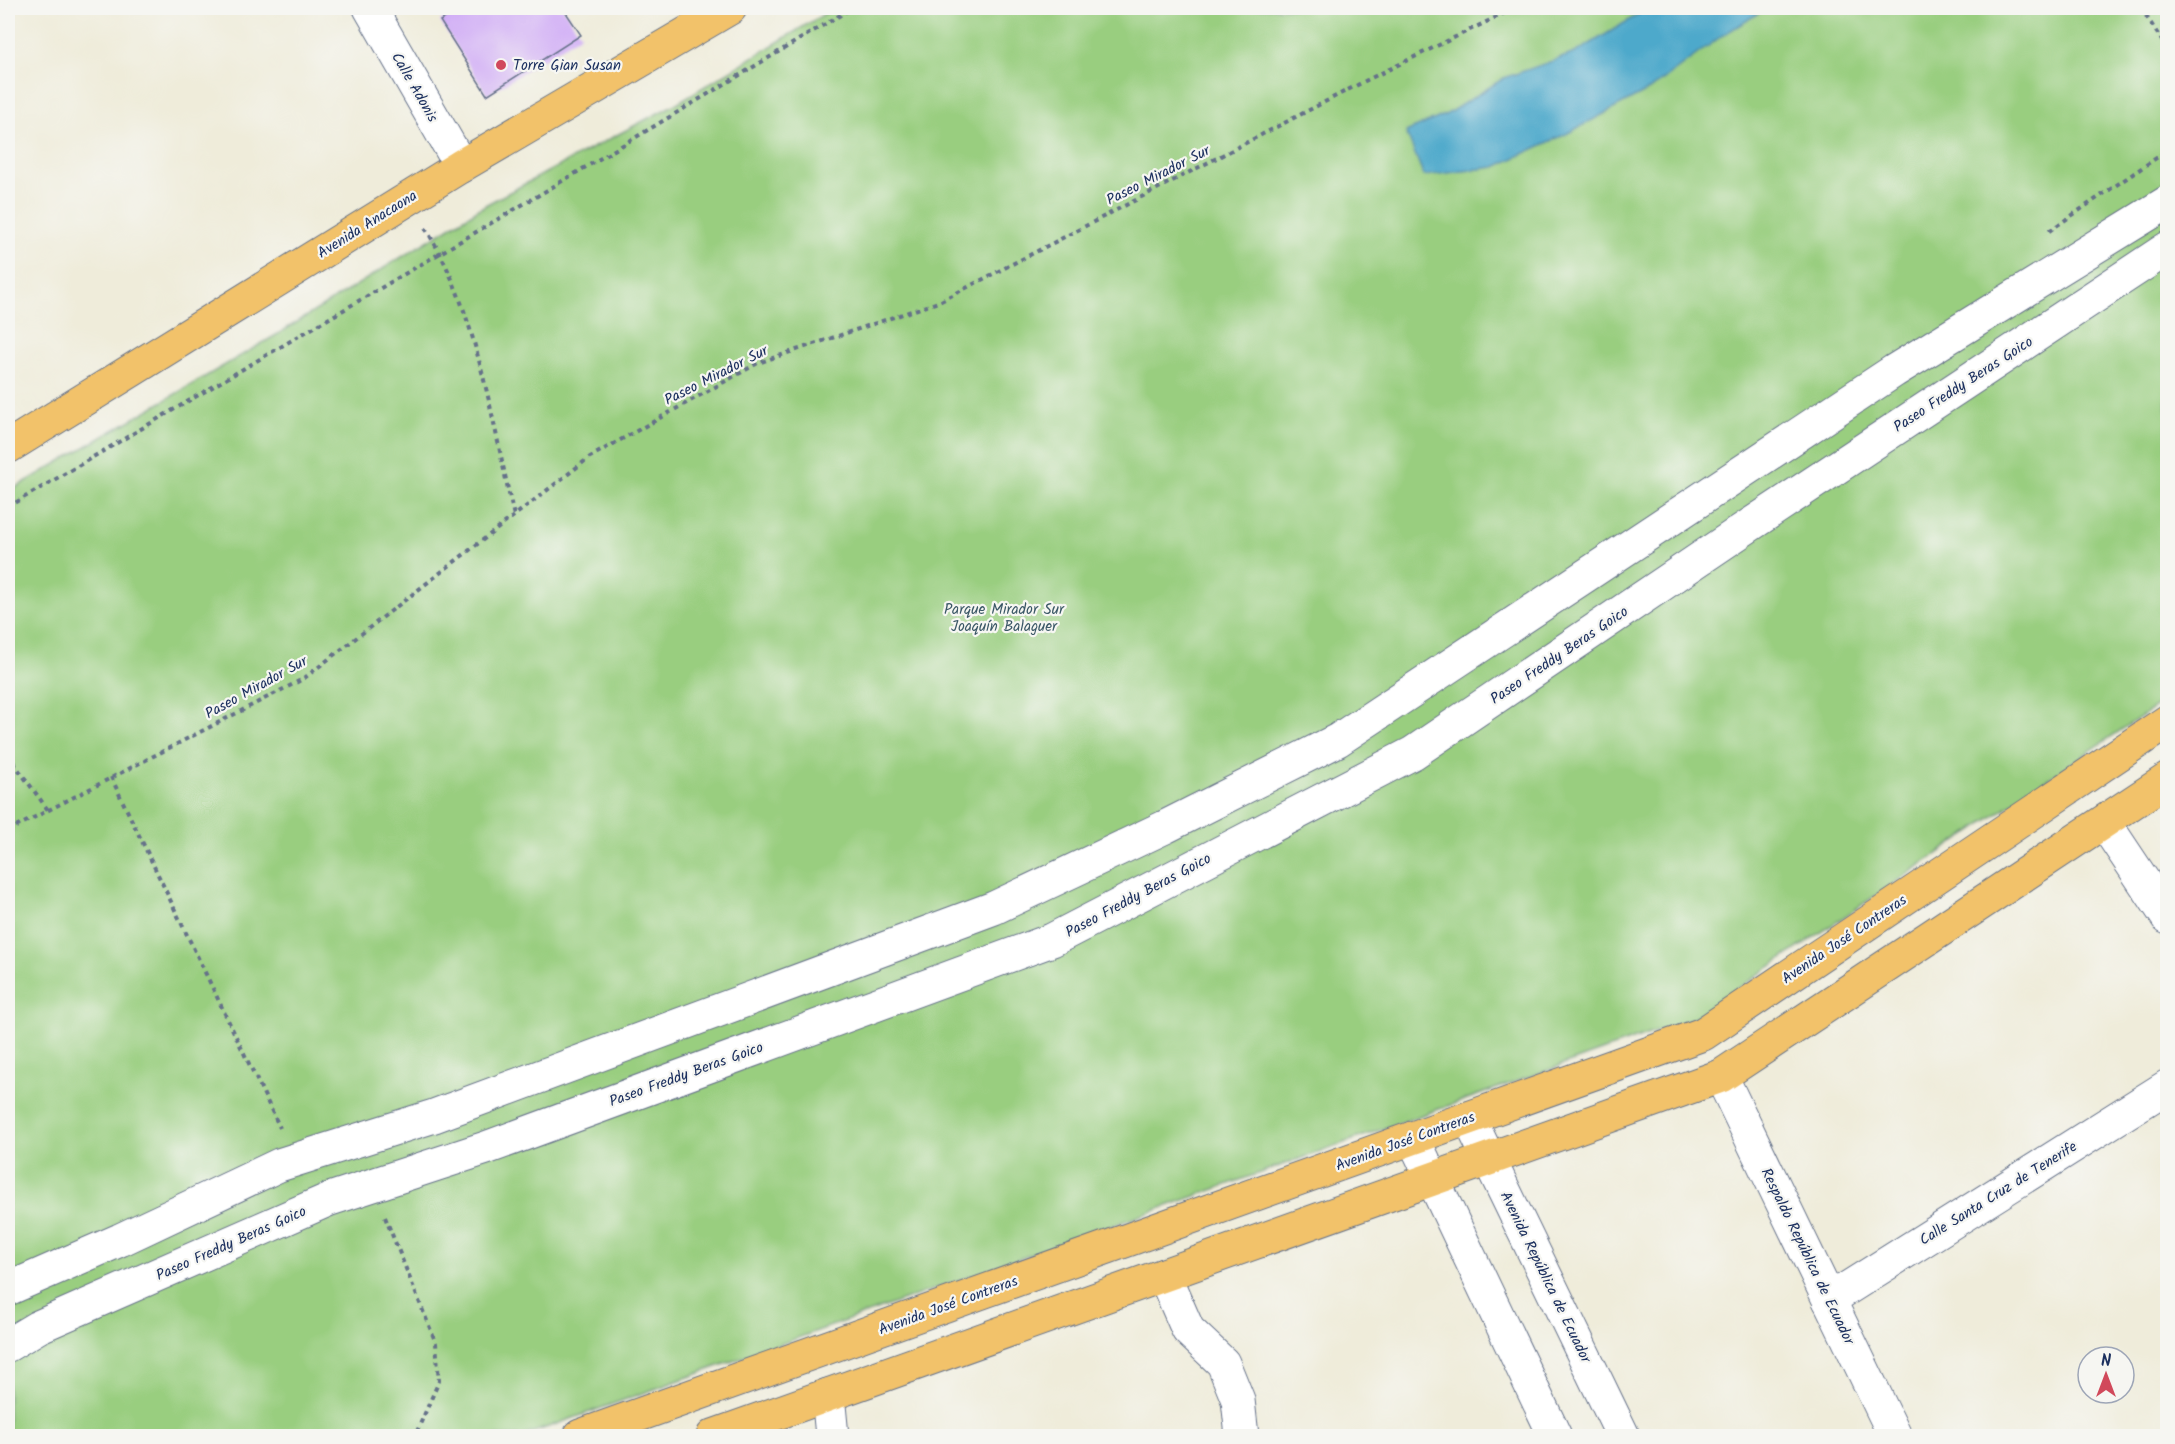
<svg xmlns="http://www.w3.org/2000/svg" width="2175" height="1444" viewBox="0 0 2175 1444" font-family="Kalam,sans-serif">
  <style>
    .green { fill: #99ce7f; stroke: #5a7e6e; stroke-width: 1.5 }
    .water { fill: #4da9cb; stroke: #346c94; stroke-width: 1.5 }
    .building { fill: #d0acf6 }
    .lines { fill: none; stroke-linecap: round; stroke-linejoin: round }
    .minor-casing { stroke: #657189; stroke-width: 35 }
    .major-casing { stroke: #657189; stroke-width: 35 }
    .path { stroke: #657189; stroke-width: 4; stroke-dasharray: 4.5 4.5; stroke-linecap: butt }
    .minor { stroke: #fff; stroke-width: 33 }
    .major { stroke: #f2c26a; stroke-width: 33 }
    .poi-dot { fill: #d1495b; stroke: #f6f6f2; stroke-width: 2 }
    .labels { text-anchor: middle; stroke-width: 4.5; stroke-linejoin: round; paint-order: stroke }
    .poi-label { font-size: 15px; fill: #1b2f5e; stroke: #f6f6f2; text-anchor: start }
    .street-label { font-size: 15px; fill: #1b2f5e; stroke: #f6f6f2 }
    .park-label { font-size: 15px; fill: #3a5766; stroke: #f6f6f2 }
  </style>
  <rect width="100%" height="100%" fill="#f6f6f2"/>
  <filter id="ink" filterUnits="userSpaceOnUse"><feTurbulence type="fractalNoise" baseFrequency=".0167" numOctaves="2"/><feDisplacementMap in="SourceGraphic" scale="12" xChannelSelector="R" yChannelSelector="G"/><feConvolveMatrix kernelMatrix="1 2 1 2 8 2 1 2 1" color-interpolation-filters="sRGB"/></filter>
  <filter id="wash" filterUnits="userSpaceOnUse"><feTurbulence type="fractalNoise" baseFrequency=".008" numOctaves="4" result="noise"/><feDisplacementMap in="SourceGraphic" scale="24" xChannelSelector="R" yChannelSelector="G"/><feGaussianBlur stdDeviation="1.35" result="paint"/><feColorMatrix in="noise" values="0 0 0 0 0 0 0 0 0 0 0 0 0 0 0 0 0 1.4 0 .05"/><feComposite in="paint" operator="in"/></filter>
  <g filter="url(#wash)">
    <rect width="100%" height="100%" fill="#efecda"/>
    <polygon class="green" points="834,8 2167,8 2167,699 1694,1018 523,1436 8,1436 8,492 278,334 487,204 677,103"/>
    <polygon class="water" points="1649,8 1767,8 1723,35 1649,90 1566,134 1495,167 1424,176 1406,132 1447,114 1504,78 1575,53"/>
    <g id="blocks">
      <polygon class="building" points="462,8 563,8 581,35 487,95 440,21"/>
    </g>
  </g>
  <g filter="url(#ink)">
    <use href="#blocks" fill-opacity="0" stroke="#657189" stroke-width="1.5"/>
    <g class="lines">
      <g class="minor-casing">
        <g id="minor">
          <polyline points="370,8 461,166"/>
          <polyline points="2104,822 2168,918"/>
          <polyline points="1721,1076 1895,1436"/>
          <polyline points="1469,1118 1623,1436"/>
          <polyline points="1413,1138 1555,1436"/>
          <polyline points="1164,1275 1188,1330 1223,1363 1238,1400 1242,1436"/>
          <polyline points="8,1289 120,1240 279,1165 434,1116 994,908 1165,827 1338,740 1894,371 2168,202"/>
          <polyline points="1829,1300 2168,1086"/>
          <polyline points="8,1345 38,1327 330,1199 486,1148 1052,940 1413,753 1741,531 2168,248"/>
          <polyline points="828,1395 832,1436"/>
        </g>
      </g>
      <g class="major-casing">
        <g id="major">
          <polyline points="8,447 461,166 730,8"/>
          <polyline points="580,1436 1703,1034 2168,721"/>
          <polyline points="713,1436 1721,1076 2168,779"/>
        </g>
      </g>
      <g class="path">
        <polyline points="2141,8 2168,50"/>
        <path d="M425,228C476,305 493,426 514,516"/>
        <polyline points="2049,231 2168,150"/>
        <polyline points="2168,477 2163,533 2168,543"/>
        <polyline points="8,507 539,195 852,8"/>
        <polyline points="8,755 48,810"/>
        <polyline points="111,777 280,1128"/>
        <polyline points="8,831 303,679 590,457 758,363 941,301 1367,80 1515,8"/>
        <polyline points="385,1217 436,1343 439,1381 415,1436"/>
      </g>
      <use href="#minor" class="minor"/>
      <use href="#major" class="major"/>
    </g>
  </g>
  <circle class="poi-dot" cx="501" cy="65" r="6"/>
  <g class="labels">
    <g class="poi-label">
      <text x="513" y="70">Torre Gian Susan</text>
    </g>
    <g class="street-label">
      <text transform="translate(415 87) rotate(60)" y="5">Calle Adonis</text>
      <text transform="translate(1158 175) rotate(-27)" y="5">Paseo Mirador Sur</text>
      <text transform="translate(367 224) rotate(-32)" y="5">Avenida Anacaona</text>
      <text transform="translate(716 375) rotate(-27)" y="5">Paseo Mirador Sur</text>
      <text transform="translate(1963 384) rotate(-33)" y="5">Paseo Freddy Beras Goico</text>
      <text transform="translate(1559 655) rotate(-34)" y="5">Paseo Freddy Beras Goico</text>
      <text transform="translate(256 687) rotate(-29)" y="5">Paseo Mirador Sur</text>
      <text transform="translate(1138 895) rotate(-28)" y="5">Paseo Freddy Beras Goico</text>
      <text transform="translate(1844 939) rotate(-34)" y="5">Avenida José Contreras</text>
      <text transform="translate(686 1074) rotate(-20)" y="5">Paseo Freddy Beras Goico</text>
      <text transform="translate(1405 1141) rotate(-20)" y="5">Avenida José Contreras</text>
      <text transform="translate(1998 1193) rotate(-32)" y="5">Calle Santa Cruz de Tenerife</text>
      <text transform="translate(231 1243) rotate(-24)" y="5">Paseo Freddy Beras Goico</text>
      <text transform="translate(1808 1256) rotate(64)" y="5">Respaldo República de Ecuador</text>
      <text transform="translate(1546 1277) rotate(64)" y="5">Avenida República de Ecuador</text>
      <text transform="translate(948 1305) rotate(-20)" y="5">Avenida José Contreras</text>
    </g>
    <g class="park-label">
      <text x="1004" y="614">Parque Mirador Sur<tspan x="1004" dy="17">Joaquín Balaguer</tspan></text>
    </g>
  </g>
  <rect width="2175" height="1444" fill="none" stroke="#f6f6f2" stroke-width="30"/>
  <g transform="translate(2106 1375)"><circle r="28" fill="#f6f6f2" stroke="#9ea6b7" stroke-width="1.5"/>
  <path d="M0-4.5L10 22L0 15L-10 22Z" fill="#d1495b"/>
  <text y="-9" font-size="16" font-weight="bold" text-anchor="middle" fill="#1b2f5e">N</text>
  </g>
</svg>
